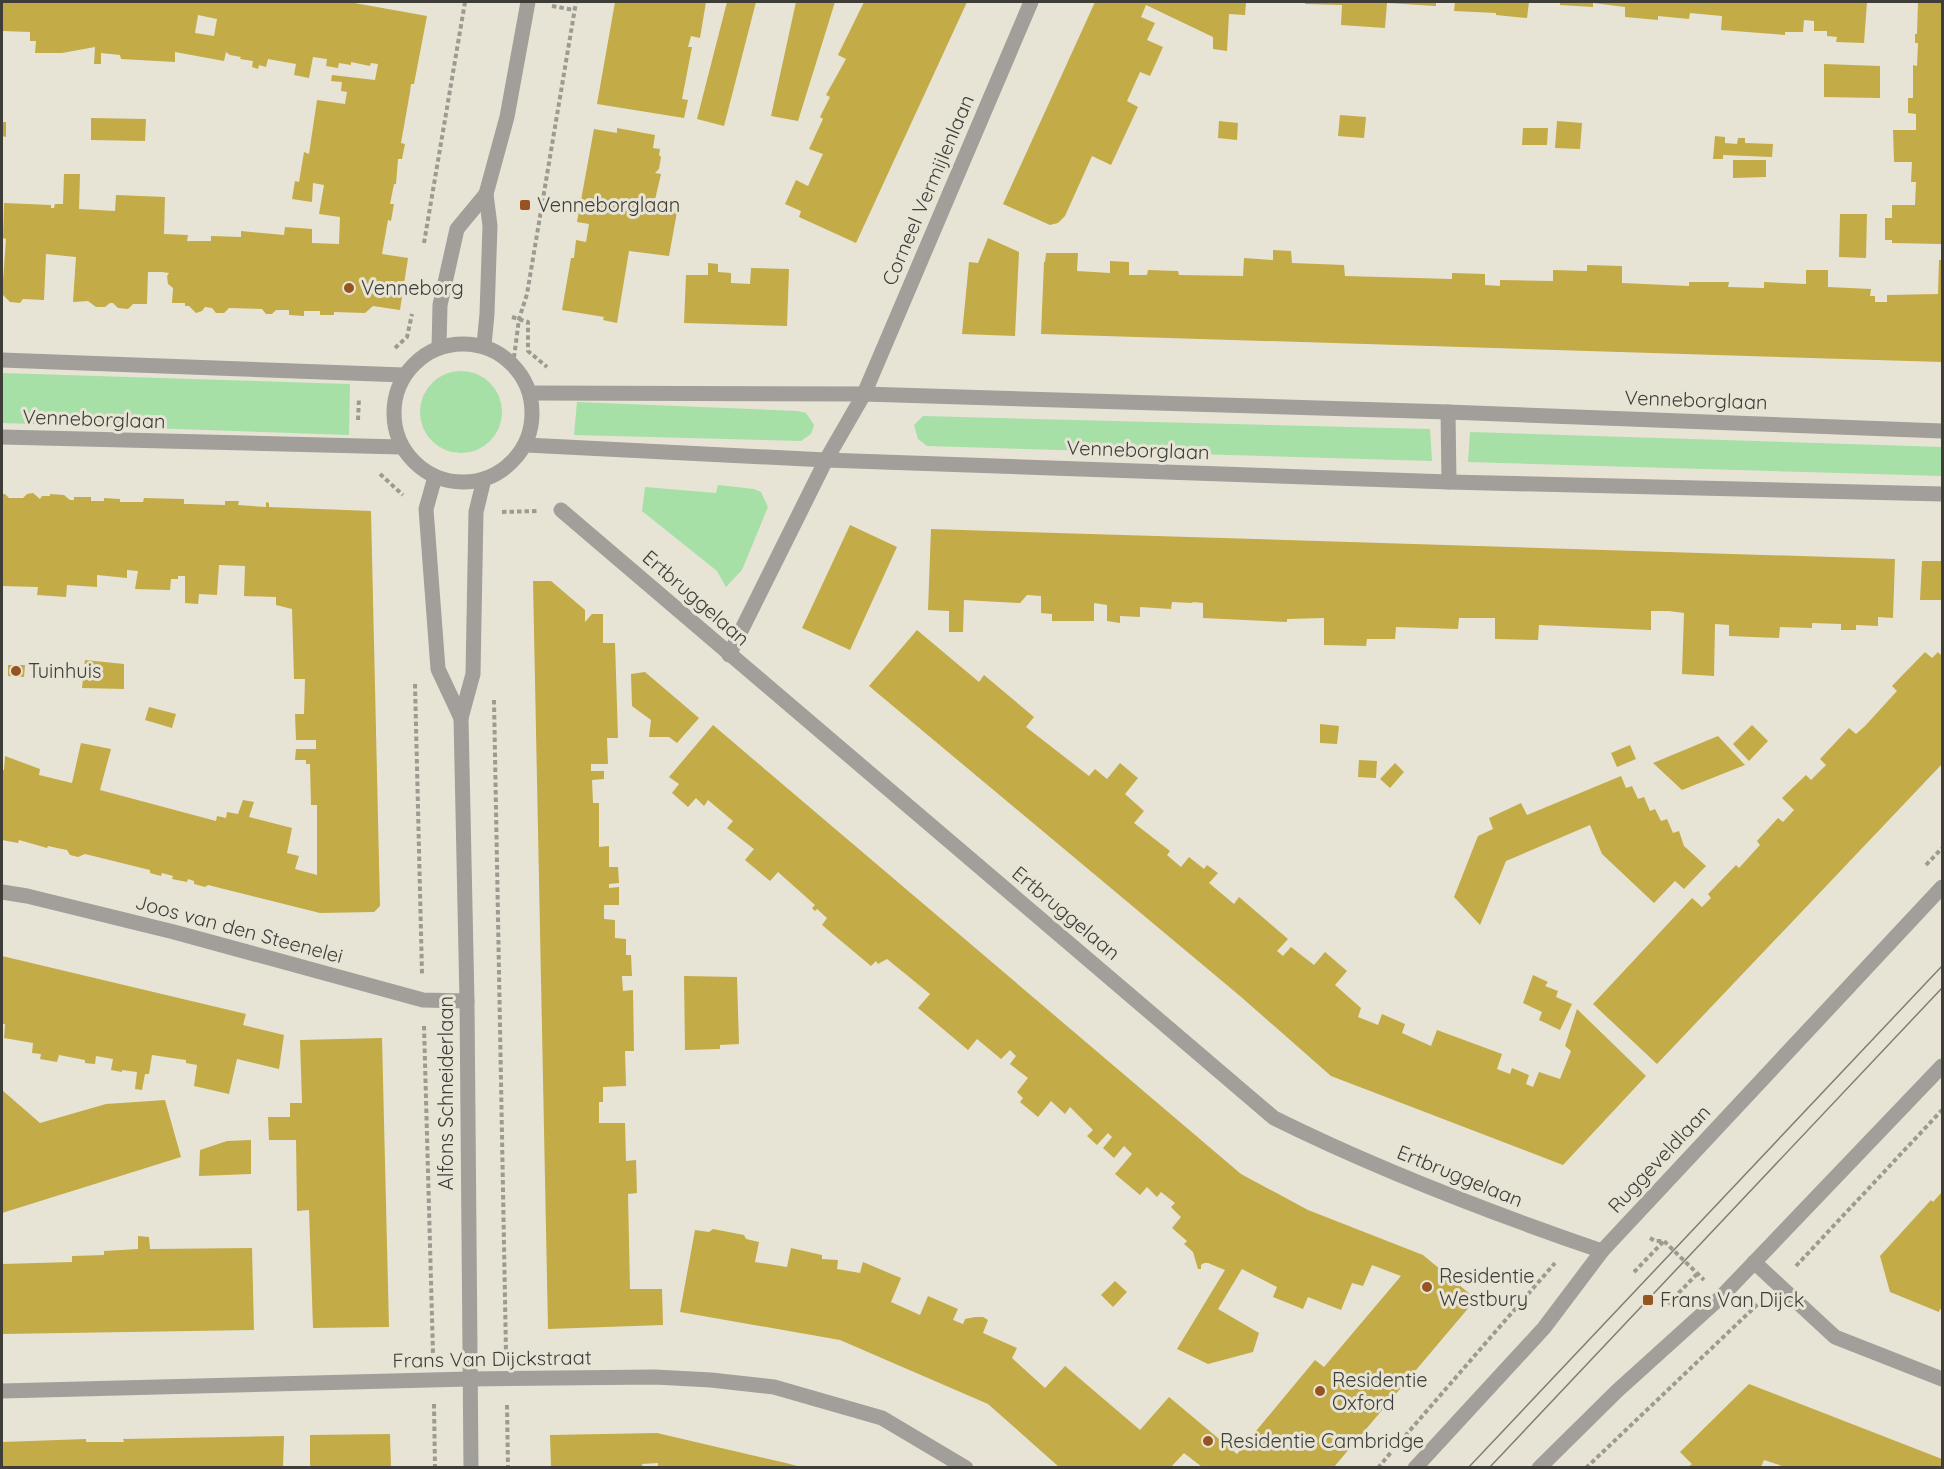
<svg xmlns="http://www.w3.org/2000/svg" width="1944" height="1469" viewBox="0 0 1944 1469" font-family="Quicksand,sans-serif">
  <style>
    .green { fill: #a6e0a6 }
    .building { fill: #c3ab47; fill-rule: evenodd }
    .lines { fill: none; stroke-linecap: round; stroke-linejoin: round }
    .path { stroke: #9d9b91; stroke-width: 4; stroke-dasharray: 4.5 3; stroke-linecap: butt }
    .minor { stroke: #a29e99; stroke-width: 15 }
    .tram { stroke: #807e75; stroke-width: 1.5 }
    .poi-dot { fill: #975423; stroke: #e7e4d6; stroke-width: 2 }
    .labels { text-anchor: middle; stroke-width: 6; stroke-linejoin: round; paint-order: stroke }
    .street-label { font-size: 20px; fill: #3e3d38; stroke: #e7e4d6 }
    .poi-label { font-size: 20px; fill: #3e3d38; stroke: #e7e4d6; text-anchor: start }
  </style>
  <rect width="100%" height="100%" fill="#e7e4d6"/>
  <g class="green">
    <circle cx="461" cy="412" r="41"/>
    <polygon points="2,373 350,384 349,435 2,423"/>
    <polygon points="577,402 798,411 806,413 814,425 811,434 801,441 574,435"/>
    <polygon points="923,416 1430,429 1432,461 927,446 918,439 914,425"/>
    <polygon points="1470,432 1942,447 1942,476 1468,462"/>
    <polygon points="718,485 754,489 761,492 768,507 742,570 726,587 717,571 642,511 645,487 716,493"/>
  </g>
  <g class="building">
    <path d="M2,2H349L427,16L414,84H411L410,92L401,143L405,144L402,159H398L396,184H394L390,204H394L391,221L388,220L382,254L408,258L400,310L373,306L365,313L334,312V315H320V311H304V316L289,315V310H276L272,314H266L262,309L229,308L224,313H216L212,308L205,307L202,311L196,313L189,306H185V303H172L173,288L168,284L167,276L169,273L162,272H148L147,304H133L128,309L118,308L113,303H110L105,307H96L88,301L73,302L76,257L46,254L44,300L23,299L20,303L10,302L2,294L6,239L3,238L4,203L51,205V208H54L55,204H63L64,174H80L79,209L115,211L116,195L165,197L164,234L188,235L187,241H211V236L241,237V231L284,235L285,227L312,229V243L339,244L340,217L319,214L324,185L313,183L312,202L292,199L295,181L299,182L304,152L309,154L317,100L345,104L347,92L341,91L342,82L331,81L332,75L375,80L378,64L371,63L370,66L351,62V65L339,63L338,68L326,66L327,59L313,57L309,78L294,75L296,64L268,59L266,67L259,65L258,69L252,67L253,61L240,59L241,57L230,55L226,52L224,61L175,52V62L121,59L120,55L101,53V64H94L95,47L62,53H35L36,41H30V32L2,31ZM198,15L217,19L214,36L195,33Z"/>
    <polygon points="615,2 706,2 700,38 691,36 688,47 692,47 682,99 688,100 684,118 597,104"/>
    <polygon points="727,2 756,2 724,126 697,119"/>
    <polygon points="796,2 835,2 798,121 771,116"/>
    <polygon points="864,2 967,2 856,243 799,217 801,211 785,204 796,180 808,186 823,154 809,149 823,119 820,117 830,97 826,95 846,59 838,55"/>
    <polygon points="1095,2 1246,2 1245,15 1229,14 1227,51 1213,49 1213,37 1146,5 1141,17 1155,23 1147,40 1163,47 1150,76 1140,72 1127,101 1138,107 1111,165 1092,156 1065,216 1058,223 1050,225 1003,204"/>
    <polygon points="1305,2 1436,2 1436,6 1387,3 1385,28 1341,25 1342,5 1305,4"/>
    <polygon points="1455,2 1529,2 1527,18 1496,15 1496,13 1454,11"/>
    <polygon points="1560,2 1593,3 1867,2 1864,43 1836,42 1837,37 1827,36 1827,31 1814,31 1814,21 1804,20 1803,32 1785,32 1785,35 1721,30 1722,16 1690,13 1689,19 1658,16 1658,20 1625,17 1625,7 1593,3 1593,7 1560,5"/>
    <polygon points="1918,2 1942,2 1942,244 1892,243 1892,240 1885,240 1885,218 1892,218 1892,205 1915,205 1916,182 1911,182 1912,162 1894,162 1893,130 1916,130 1916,114 1908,113 1908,98 1913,98 1913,65 1917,66 1918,43 1915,43 1915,34 1917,34"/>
    <polygon points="1824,64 1880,66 1880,98 1824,97"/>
    <polygon points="1340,115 1366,117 1364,138 1338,136"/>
    <polygon points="91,118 146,119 145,141 91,140"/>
    <polygon points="1219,121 1238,123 1237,140 1218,138"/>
    <polygon points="1557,121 1582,123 1580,149 1555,148"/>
    <polygon points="2,122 6,122 6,137 2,136"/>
    <polygon points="617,128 655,135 653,148 660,149 659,155 661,157 659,169 655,173 661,174 654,204 669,207 669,210 677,212 669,256 629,251 617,323 603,320 604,317 562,310 571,258 574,258 576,240 586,242 589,224 577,222 594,129 617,133"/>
    <polygon points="1523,128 1548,128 1547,145 1522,145"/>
    <polygon points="1715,136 1725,137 1725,143 1737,144 1738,138 1745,138 1745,143 1773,144 1772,157 1723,155 1723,159 1713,159"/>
    <polygon points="1733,160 1766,160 1766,177 1733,178"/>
    <polygon points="1840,214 1867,214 1866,258 1839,257"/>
    <polygon points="988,238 1019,252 1015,336 962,334 969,262 978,263"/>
    <polygon points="1273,250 1291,251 1292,263 1344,265 1345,276 1452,279 1452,273 1485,274 1485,285 1500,286 1500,280 1553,281 1553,270 1587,271 1587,265 1622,266 1622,283 1689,286 1689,282 1729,282 1728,287 1764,288 1764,282 1806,284 1806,270 1828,270 1828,287 1871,289 1870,296 1875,296 1875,302 1887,302 1887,295 1938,294 1939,260 1942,260 1942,362 1041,334 1044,262 1045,262 1046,253 1078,253 1077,271 1110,273 1110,261 1129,262 1129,275 1147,275 1148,270 1178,271 1179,275 1243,276 1244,258 1273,260"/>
    <polygon points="708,263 718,264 718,272 731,273 731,283 750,284 751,268 789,269 787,326 684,323 686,275 708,275"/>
    <polygon points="33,493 40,499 42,496 50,496 50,494 64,495 70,500 74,500 74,497 91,497 91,501 104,501 104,498 120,499 120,502 143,502 144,498 184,499 184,504 188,504 225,505 225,501 239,501 238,505 266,507 266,502 269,503 269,507 371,511 380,906 374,912 320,913 208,885 205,887 194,884 194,881 188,879 187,882 172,879 173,876 162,873 161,876 150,873 150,870 85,854 78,857 70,855 67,850 57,848 48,846 47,848 19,840 18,843 2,840 2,770 4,770 5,756 40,769 39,775 72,783 81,743 111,749 100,790 216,821 217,816 226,818 227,812 238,814 243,800 254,802 249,817 292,828 287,853 299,856 295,869 317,875 317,805 311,805 310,764 306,764 306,760 295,760 296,749 316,749 316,740 296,740 295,714 304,714 305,679 294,679 292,609 276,605 276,597 244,596 245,566 219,565 217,595 199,594 198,604 185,603 185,576 178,576 178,579 171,579 170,590 135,589 138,571 127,570 127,578 97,575 97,587 67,585 66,597 37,595 38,587 2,586 2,494 5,494 9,498 23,498 27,494"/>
    <polygon points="850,525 897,547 850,650 802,628"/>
    <polygon points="931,529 1895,559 1893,618 1878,617 1878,626 1856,625 1856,630 1841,630 1841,624 1812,623 1812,628 1780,627 1779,638 1729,636 1729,625 1715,624 1714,676 1682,674 1684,613 1669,611 1651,611 1651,630 1539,625 1538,640 1495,639 1495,618 1459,618 1458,629 1396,627 1395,639 1367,639 1366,646 1324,645 1324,618 1287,619 1287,622 1203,618 1203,603 1193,602 1192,603 1172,602 1171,609 1140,607 1140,617 1120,616 1120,623 1107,621 1107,605 1094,603 1094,621 1052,621 1052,614 1041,613 1041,596 1027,595 1020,603 964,600 963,632 949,632 949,611 928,610"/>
    <polygon points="1922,561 1942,561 1942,600 1920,600"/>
    <polygon points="533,581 551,581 585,610 585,622 592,614 603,614 603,643 615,643 618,738 607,738 608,764 591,764 591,771 604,771 604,779 592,780 593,803 599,803 599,847 609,846 609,867 618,867 619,883 609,884 609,888 619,887 619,905 604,905 604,919 615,920 615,938 626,939 626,955 631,955 632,976 622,976 623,991 633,990 634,1051 625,1051 626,1086 603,1087 603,1102 599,1102 599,1123 625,1123 626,1161 636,1160 637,1193 628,1194 630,1289 662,1289 663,1325 548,1329"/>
    <polygon points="917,630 979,682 984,675 1034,717 1026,727 1089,776 1095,769 1107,779 1120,763 1133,774 1138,778 1125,794 1144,811 1134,823 1170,851 1167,855 1181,867 1189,857 1204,869 1207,865 1218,873 1209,883 1234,904 1239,897 1288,939 1277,951 1283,956 1291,947 1314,965 1325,952 1347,971 1335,985 1361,1008 1358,1017 1378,1025 1382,1014 1405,1024 1402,1033 1431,1046 1437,1030 1502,1054 1497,1069 1510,1074 1512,1068 1529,1075 1526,1084 1533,1087 1539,1072 1560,1079 1571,1051 1565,1046 1577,1009 1646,1076 1563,1165 1331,1076 1240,996 869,686"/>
    <polygon points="1925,652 1932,658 1938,652 1941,655 1942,653 1942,764 1657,1064 1593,1004 1692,898 1702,907 1711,898 1708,894 1736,865 1739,868 1760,845 1757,841 1778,818 1783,822 1794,810 1782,798 1806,775 1811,780 1826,765 1820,759 1849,728 1856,734 1865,726 1897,691 1892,686"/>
    <polygon points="85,660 124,664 124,689 82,688"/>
    <polygon points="8,665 25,665 24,677 8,676"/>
    <polygon points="645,672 699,718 677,743 669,737 649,737 651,720 632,706 631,674"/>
    <polygon points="149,707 176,714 172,728 145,720"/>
    <polygon points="1320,724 1339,726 1337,744 1320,743"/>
    <polygon points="713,725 1241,1174 1308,1210 1423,1255 1476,1299 1334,1467 1202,1467 1184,1453 1171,1467 1059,1467 988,1404 840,1340 680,1312 695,1230 709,1232 713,1229 744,1235 746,1239 759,1242 755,1262 787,1267 791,1248 822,1255 822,1259 838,1260 837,1269 860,1273 863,1262 901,1278 891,1302 920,1315 928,1296 958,1309 953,1320 963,1324 965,1319 975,1317 983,1317 988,1320 983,1333 1017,1348 1012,1358 1045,1388 1065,1366 1140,1430 1169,1397 1237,1454 1315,1360 1324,1367 1401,1276 1372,1265 1363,1286 1352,1283 1341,1310 1308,1297 1303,1309 1273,1297 1277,1287 1242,1269 1218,1309 1259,1333 1253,1352 1208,1364 1177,1349 1225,1270 1208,1263 1204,1263 1201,1265 1201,1269 1198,1269 1193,1252 1184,1244 1187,1241 1172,1228 1181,1217 1171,1207 1175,1203 1161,1192 1157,1197 1147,1187 1140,1195 1115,1174 1132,1154 1124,1146 1114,1158 1103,1148 1112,1137 1108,1133 1097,1145 1087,1136 1093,1130 1070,1107 1065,1114 1051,1101 1038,1117 1020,1102 1023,1098 1017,1092 1028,1078 1010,1064 1016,1056 1010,1050 1001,1059 977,1039 968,1050 918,1008 930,994 887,959 878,964 876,961 871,966 822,925 827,918 817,909 815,911 812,908 815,905 778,872 770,881 745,860 754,849 727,828 733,821 708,800 704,806 696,798 688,807 672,793 679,784 669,777"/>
    <polygon points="1752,725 1768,741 1749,761 1733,744"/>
    <polygon points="1718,736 1745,765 1682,790 1653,763"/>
    <polygon points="1630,745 1636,759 1617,767 1611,753"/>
    <polygon points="1359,760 1377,761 1376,778 1358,777"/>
    <polygon points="1395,763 1404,772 1390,788 1380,779"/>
    <polygon points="1621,776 1626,788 1632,786 1638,799 1644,797 1650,811 1655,809 1661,821 1667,819 1673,833 1679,831 1684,846 1706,866 1684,889 1675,881 1654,903 1602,854 1590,825 1506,861 1480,925 1454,897 1478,836 1493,829 1489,818 1521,803 1527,815"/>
    <polygon points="2,956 246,1014 243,1025 284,1035 279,1069 237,1059 229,1094 194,1086 197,1065 186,1063 186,1060 152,1055 149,1074 145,1074 142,1090 135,1089 137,1072 122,1070 122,1072 111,1070 113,1059 96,1056 95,1064 85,1063 85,1060 59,1055 57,1062 40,1059 41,1054 32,1053 33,1043 4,1038 5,1024 2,1024"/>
    <polygon points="1533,975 1548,982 1545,986 1558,991 1556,997 1572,1004 1560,1030 1539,1020 1542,1012 1523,1003"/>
    <polygon points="684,976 737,977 739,1044 720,1045 720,1049 685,1050"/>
    <polygon points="382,1038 389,1327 313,1328 309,1210 297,1211 296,1140 269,1140 268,1117 290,1117 290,1103 302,1103 300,1040"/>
    <polygon points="2,1090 40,1123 106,1104 165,1100 181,1157 2,1213"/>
    <polygon points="251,1140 251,1174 199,1176 200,1150 227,1141"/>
    <polygon points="1942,1192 1942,1310 1940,1309 1939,1312 1890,1292 1880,1256 1931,1200 1933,1202"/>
    <polygon points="138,1236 149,1237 150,1249 252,1248 254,1330 2,1334 2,1264 72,1262 72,1256 104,1255 104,1251 138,1249"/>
    <polygon points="1115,1281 1127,1292 1113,1307 1101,1295"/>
    <polygon points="1749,1384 1942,1459 1942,1467 1785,1467 1764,1460 1761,1467 1688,1467 1692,1464 1680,1452"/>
    <polygon points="657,1433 786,1463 801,1467 658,1467 658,1463 642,1464 643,1467 551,1467 550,1435"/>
    <polygon points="390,1434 391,1467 310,1467 310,1435"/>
    <polygon points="284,1436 283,1467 2,1467 2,1442 86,1439 86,1442 124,1442 123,1439"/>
  </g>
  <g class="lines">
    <g class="path">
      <polyline points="552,6 574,10"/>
      <polyline points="424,243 465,2"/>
      <polyline points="512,317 528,322 528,351 547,367"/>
      <polyline points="395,348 407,337 412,314"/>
      <polyline points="513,365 519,319 527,294 576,2"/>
      <polyline points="358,420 359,398"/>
      <polyline points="380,474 403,495"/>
      <polyline points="502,512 537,511"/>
      <polyline points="415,684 422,974"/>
      <polyline points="494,700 506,1353"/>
      <polyline points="1926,865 1942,848"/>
      <polyline points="424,1026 433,1354"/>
      <polyline points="1650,1238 1655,1241 1664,1241 1704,1280"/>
      <polyline points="1796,1266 1942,1110"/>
      <polyline points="1634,1272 1664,1241"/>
      <polyline points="1668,1304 1697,1274"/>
      <polyline points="434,1404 435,1468"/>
      <polyline points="507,1405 508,1468"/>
      <polyline points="1405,1436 1555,1263"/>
      <polyline points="1378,1468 1392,1451"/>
      <polyline points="1586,1468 1759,1303"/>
    </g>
    <g class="minor">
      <circle cx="463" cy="413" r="69"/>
      <polyline points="484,345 487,314 490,226 486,194 507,117 528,2"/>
      <polyline points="439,348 440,305 457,229 486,194"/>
      <polyline points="2,360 404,375"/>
      <polyline points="531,393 864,394 1448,412 1942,431"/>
      <polyline points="1448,412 1449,482"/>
      <polyline points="2,437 401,447"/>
      <polyline points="526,445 826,460 1449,482 1942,494"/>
      <polyline points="435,477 426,509 438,669 461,718"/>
      <path d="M561,510L1274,1118C1379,1170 1491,1213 1602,1251"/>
      <polyline points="729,655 826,460 864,394 1031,2"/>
      <polyline points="2,892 27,896 174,932 423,1000 467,1001"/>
      <polyline points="1754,1262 1835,1337 1942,1379"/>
      <polyline points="2,1391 469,1379 655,1377 711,1380 774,1387 882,1418 966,1468"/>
      <polyline points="471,1468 467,1001 461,718 473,674 476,512 484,479"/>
      <polyline points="1415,1468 1544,1328 1602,1251 1942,887"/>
      <polyline points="1539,1468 1617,1391 1721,1297 1942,1066"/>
    </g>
    <g class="tram">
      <polyline points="1468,1468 1942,966"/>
      <polyline points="1489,1468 1942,988"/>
    </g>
  </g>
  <g class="poi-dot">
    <rect x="519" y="199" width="12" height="12" rx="3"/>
    <circle cx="349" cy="288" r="6"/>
    <circle cx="16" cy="671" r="6"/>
    <circle cx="1427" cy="1287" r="6"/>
    <rect x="1642" y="1294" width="12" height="12" rx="3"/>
    <circle cx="1320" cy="1391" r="6"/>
    <circle cx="1208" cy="1441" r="6"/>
  </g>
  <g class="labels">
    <g class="street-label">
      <text transform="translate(928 190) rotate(-67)" y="7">Corneel Vermijlenlaan</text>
      <text transform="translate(1696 400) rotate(2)" y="7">Venneborglaan</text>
      <text transform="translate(94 419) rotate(2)" y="7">Venneborglaan</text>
      <text transform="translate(1138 450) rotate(2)" y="7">Venneborglaan</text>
      <text transform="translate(696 598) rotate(41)" y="7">Ertbruggelaan</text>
      <text transform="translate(1066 913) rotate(40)" y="7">Ertbruggelaan</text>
      <text transform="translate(239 929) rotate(15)" y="7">Joos van den Steenelei</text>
      <text transform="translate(446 1093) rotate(-90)" y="7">Alfons Schneiderlaan</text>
      <text transform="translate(1659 1159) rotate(-47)" y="7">Ruggeveldlaan</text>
      <text transform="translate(1460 1176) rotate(22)" y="7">Ertbruggelaan</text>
      <text transform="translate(492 1359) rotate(-1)" y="7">Frans Van Dijckstraat</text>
    </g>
    <g class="poi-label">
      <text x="537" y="212">Venneborglaan</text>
      <text x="361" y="295">Venneborg</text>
      <text x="28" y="678">Tuinhuis</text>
      <text x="1439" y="1283">Residentie<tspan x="1439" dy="23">Westbury</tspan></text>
      <text x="1660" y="1307">Frans Van Dijck</text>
      <text x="1332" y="1387">Residentie<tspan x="1332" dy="23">Oxford</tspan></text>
      <text x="1220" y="1448">Residentie Cambridge</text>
    </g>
  </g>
  <rect width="1944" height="1469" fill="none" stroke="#3e3d38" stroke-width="6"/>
</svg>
